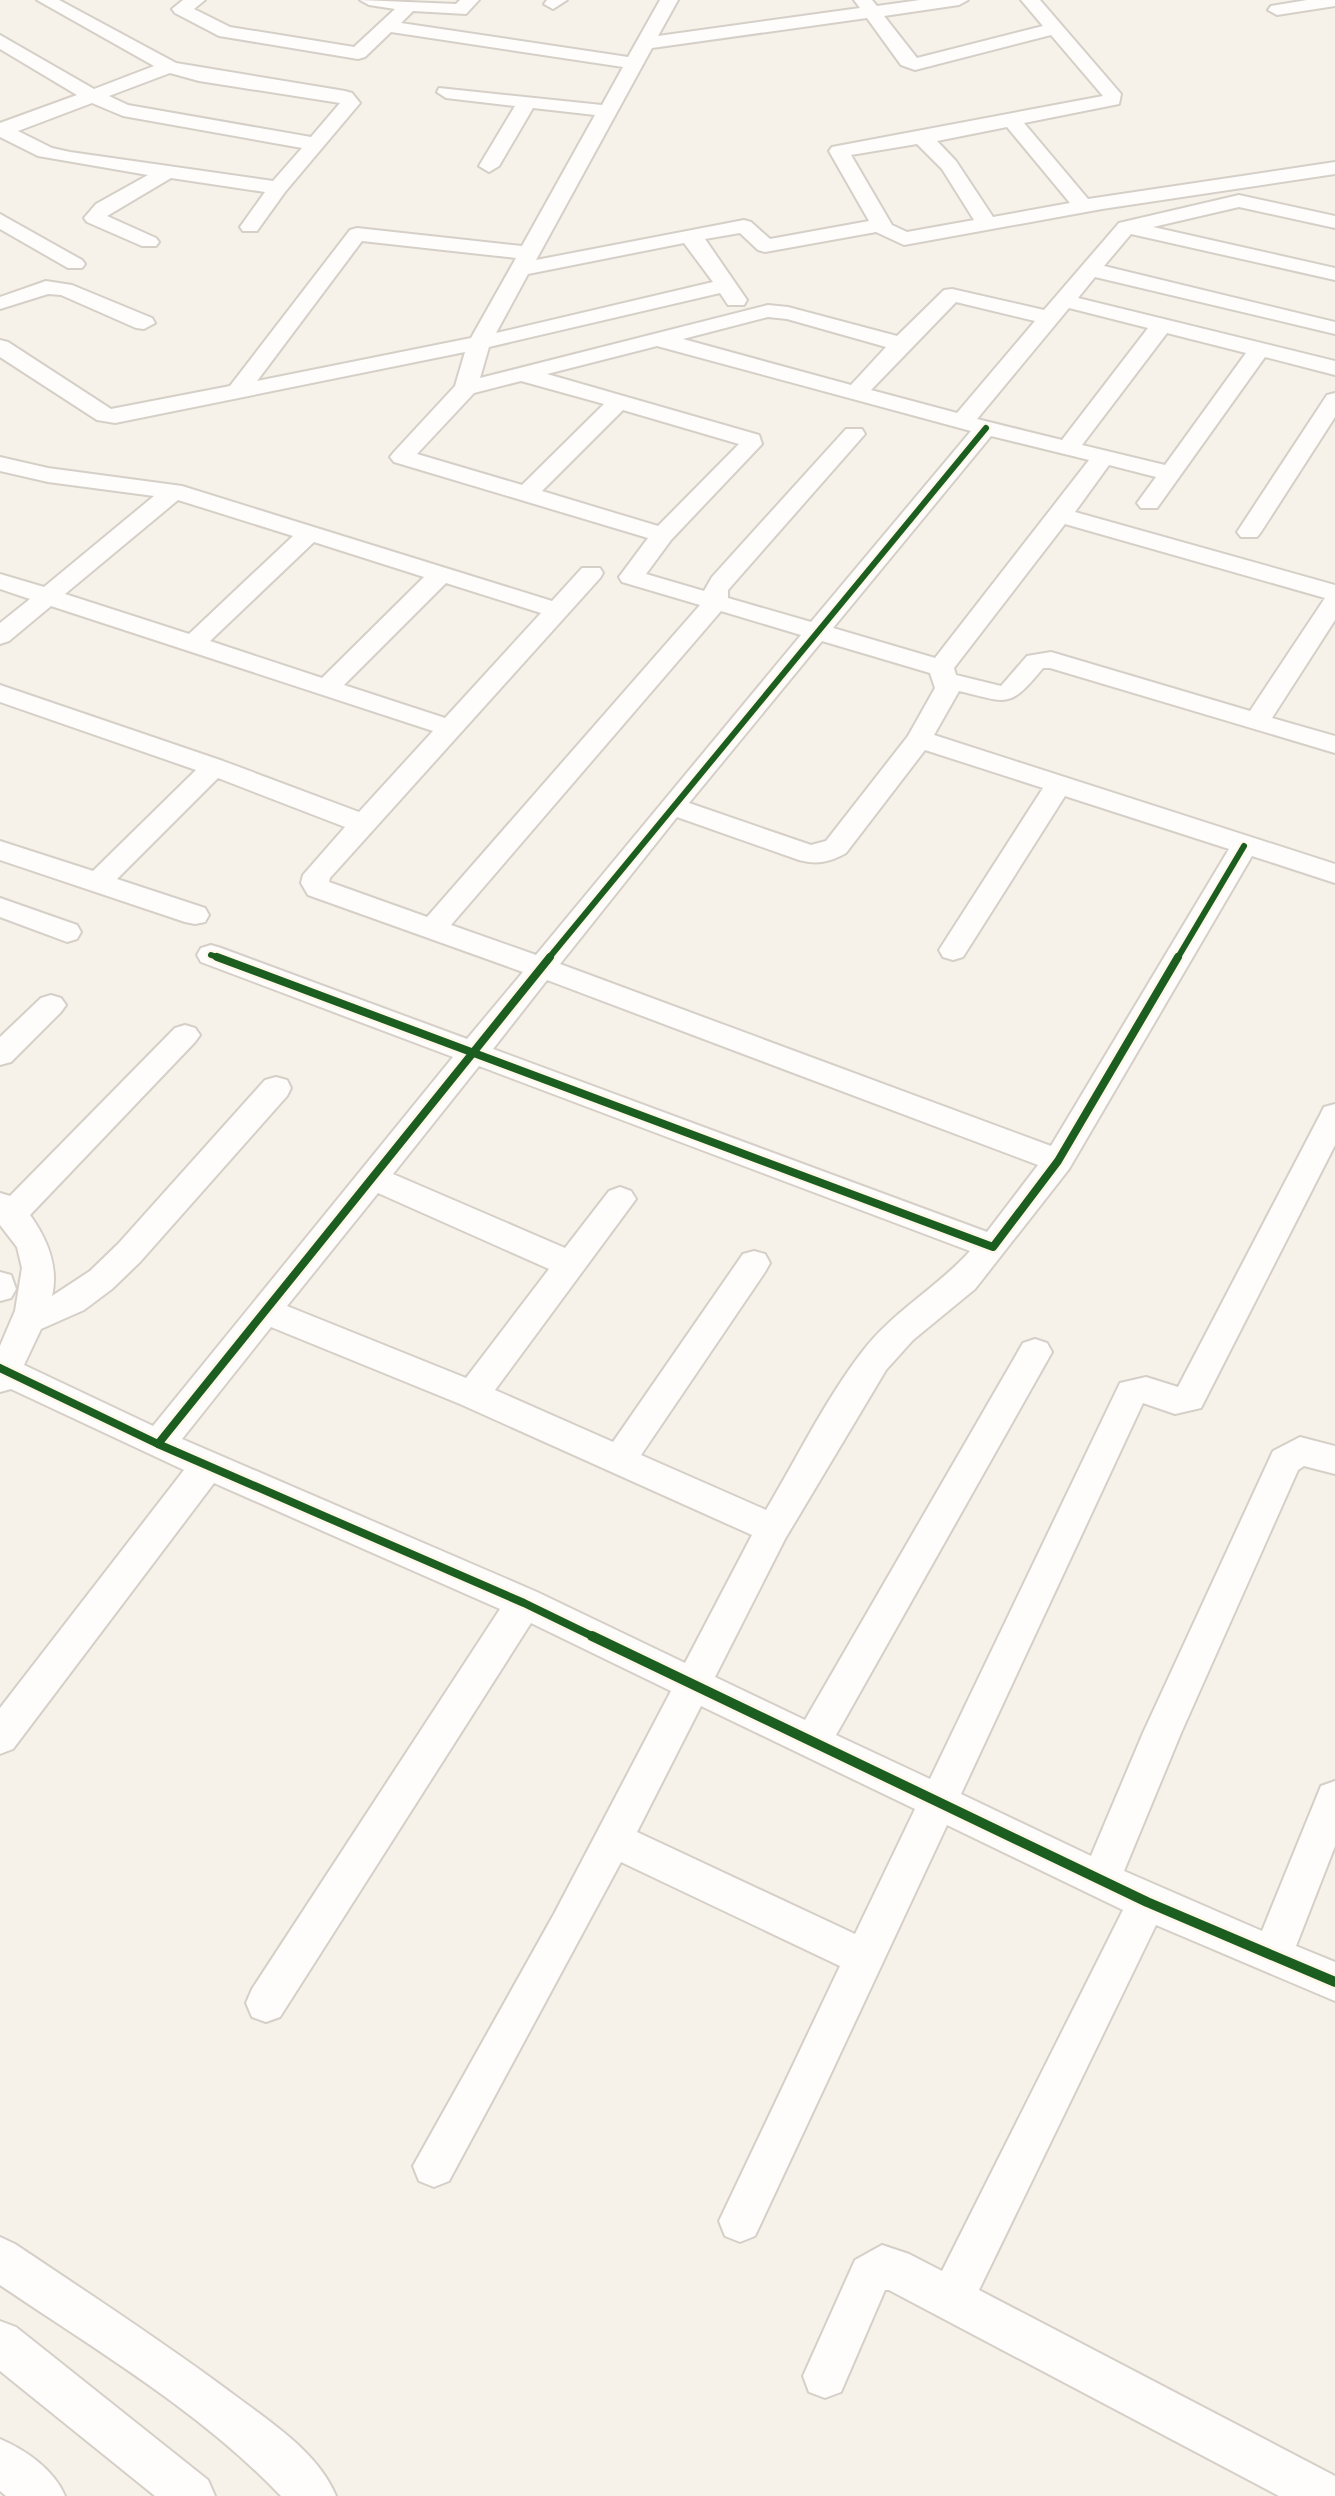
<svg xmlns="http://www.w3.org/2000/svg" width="1335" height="2496" viewBox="0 0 1335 2496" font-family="Karla,sans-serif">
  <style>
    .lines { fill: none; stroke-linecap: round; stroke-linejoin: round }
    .minor-casing { stroke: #d5cfc7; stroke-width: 4 }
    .minor { fill: #fefdfc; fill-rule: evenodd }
    .cycleway-far2-casing { stroke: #fef7ea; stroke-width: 10 }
    .cycleway-far1-casing { stroke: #fef7ea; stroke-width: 13 }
    .cycleway-casing { stroke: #fef7ea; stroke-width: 15 }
    .cycleway-far2 { stroke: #1b5e20; stroke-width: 6 }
    .cycleway-far1 { stroke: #1b5e20; stroke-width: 8 }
    .cycleway { stroke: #1b5e20; stroke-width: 10 }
  </style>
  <rect width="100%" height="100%" fill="#f6f2e9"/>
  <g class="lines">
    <g class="minor-casing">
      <g id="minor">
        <path d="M37,0H59L176,63L345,91L352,93L360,103L285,192L257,231H243L240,227L265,192L171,178L107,216L156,238L159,242L156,246H142L87,222L84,218L96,204L148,175L38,156L0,137V123L77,95L0,49V35L94,89L154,66ZM170,73L199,81L340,103L311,137L128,105L109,96ZM92,103L123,116L302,148L273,181L70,152L52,148L18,131Z"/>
        <path d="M183,0H205L194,9L230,27L354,47L395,9L369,5L360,0L456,4L460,0H479L466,14L413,11L401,23L628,57L660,0H678L658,36L860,8L854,0H872L877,6L920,0H968L959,5L884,16L917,58L1043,26L1021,0H1040L1121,94L1119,104L1024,123L1088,199L1335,162V174L1102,209L904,245L876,232L765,252L758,250L740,233L705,239L747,300L744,305H728L720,293L489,347L480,378L768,305L788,307L897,336L944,290L952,289L1044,310L1119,223L1239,195L1335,216V228L1239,207L1153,227L1335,268V280L1131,234L1104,266L1335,322V334L1095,277L1078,298L1335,361V375L1265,357L1157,508H1141L1137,503L1156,477L1109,465L1075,512L1335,585V620L1272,718L1335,736V753L1050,668H1043C1009,709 1009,703 959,691L934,735L1335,864V883L1252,856L1069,1169L975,1289L913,1340L886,1370L785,1539L715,1677L805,1720L1023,1343L1035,1339L1047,1343L1052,1352L1047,1361L836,1735L930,1779L1120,1383L1146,1377L1178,1387L1320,1115L1324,1107L1335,1104V1145L1201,1408L1175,1414L1143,1403L961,1794L1091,1856L1143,1733L1273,1451L1300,1437L1335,1446V1474L1304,1466L1298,1470L1181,1733L1124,1871L1262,1931L1321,1786L1335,1781V1846L1296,1946L1335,1962V2001L1156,1925L979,2290L1335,2476V2496H1279L889,2290H885L841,2392L825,2398L809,2392L803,2376L855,2260L882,2245L909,2254L942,2271L1123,1910L947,1825L755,2236L740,2242L725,2236L719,2221L840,1966L621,1862L449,2181L434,2187L419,2181L413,2166L554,1914L671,1691L531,1623L280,2017L266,2022L252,2017L246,2003L252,1989L500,1609L214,1483L13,1749L0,1754V1708L184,1470L11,1389L0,1392V1346L15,1311L22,1268L17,1247L0,1225V1193L10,1196L175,1028L185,1025L195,1028L200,1035L195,1042L30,1215C47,1239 59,1266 52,1296L90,1271L118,1244L265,1080L276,1077L287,1080L291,1088L287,1096L140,1262L112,1289L84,1310L41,1329L24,1365L153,1426L453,1057L201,962L197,955L201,948L211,945L221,948L467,1039L523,972L308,895L301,883L303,875L345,827L218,778L117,879L205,908L209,915L205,922L195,924L185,922L0,860V841L93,871L196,770L0,702V685L223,761L359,812L433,731L51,606L9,641L0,644V623L30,599L0,589V574L44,587L154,496L48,482L0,471V457L48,468L182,486L552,601L582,568H600L603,573L600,578L330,878L329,882L427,917L700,605L622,582L619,577L648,538L394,462L390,457L394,452L455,386L465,352L115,423L97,420L0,357V340L8,342L111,409L230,386L350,230L357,228L522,246L595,115L533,108L499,166L489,172L479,166L515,106L446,98L437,92L439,88L602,105L623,67L391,32L365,57L358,59L219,36L175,13L172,9ZM867,18L901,65L915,70L1051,35L1103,96L832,147L829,151L869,221L770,239L751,222L744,220L536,260L652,48ZM1007,127L1070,203L993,217L956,161L937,141ZM917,144L942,169L974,220L907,232L892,225L851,155ZM362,241L516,258L471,338L257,381ZM684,243L713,282L496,333L528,274ZM956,302L1035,321L957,413L871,390ZM1069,308L1148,328L1062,440L977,419ZM768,317L787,319L886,347L851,385L683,339ZM1167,333L1246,353L1165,465L1082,445ZM657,346L971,431L811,622L728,598V590L865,434L862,429H846L712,577L704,591L646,574L671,540L762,444L759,435L547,374ZM521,381L604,404L522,485L417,454L474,393ZM623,410L739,444L658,526L542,491ZM991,436L1089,460L935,658L833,628ZM178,500L293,536L189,634L65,594ZM1065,524L1325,598L1250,711L1051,652L1027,656L1001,686L956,675L954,668ZM314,542L424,577L322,678L210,641ZM446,583L541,613L445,718L344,685ZM721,611L801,635L536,955L451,925ZM822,641L930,673L935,688L908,736L826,841L811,845L689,803ZM925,750L1043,788L939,950L943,957L953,960L963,957L1065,796L1229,849L1051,1146L560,964L677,817L799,860C817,865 830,862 846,853ZM547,980L1038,1165L987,1232L493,1049ZM479,1066L970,1251C937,1288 892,1312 862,1352C825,1400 797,1458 766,1510L641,1455L765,1272L770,1263L765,1254L754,1251L743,1254L613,1442L495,1390L636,1199L631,1191L620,1187L609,1191L565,1248L393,1174ZM378,1193L549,1269L466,1378L287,1306ZM271,1327L460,1404L752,1535L685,1663L537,1592L182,1439ZM701,1706L915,1809L855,1934L637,1832Z"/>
        <polygon points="547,0 567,0 553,9 544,4"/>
        <polygon points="1307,0 1335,0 1335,6 1277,15 1268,10 1271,6"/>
        <polygon points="0,214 82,260 85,264 82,268 68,268 0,229"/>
        <polygon points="46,281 72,285 152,318 155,323 144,329 136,328 61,295 48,294 0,309 0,297"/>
        <polygon points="1335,393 1335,417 1261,532 1257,537 1241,537 1237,532 1327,395"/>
        <polygon points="0,898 77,925 81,932 77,939 67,942 0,917"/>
        <polygon points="51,995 61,998 66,1005 61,1012 11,1062 0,1065 0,1037 41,998"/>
        <polygon points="0,1272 11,1275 16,1289 11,1298 0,1301"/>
        <path d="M0,2237L15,2244C88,2293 162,2341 233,2394C269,2421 318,2452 336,2496H281C201,2412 96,2350 0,2285Z"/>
        <polygon points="0,2321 16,2327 208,2480 215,2496 155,2496 0,2371"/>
        <path d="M0,2439C26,2450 54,2470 65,2496H6L0,2491Z"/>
      </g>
    </g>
    <use href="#minor" class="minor"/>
    <g class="cycleway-far2-casing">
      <g id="cycleway-far2">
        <polyline points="211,955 223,959"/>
        <polyline points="548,959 986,428"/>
        <polyline points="1177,959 1244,846"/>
      </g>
    </g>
    <g class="cycleway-far1-casing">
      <g id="cycleway-far1">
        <polyline points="217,957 993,1247 1058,1161 1178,957"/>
        <polyline points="0,1368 158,1444 524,1603 596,1638"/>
        <polyline points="158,1444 550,957"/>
      </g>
    </g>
    <g class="cycleway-casing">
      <polyline id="cycleway" points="592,1636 1147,1902 1335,1982"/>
    </g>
    <use href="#cycleway-far2" class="cycleway-far2"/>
    <use href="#cycleway-far1" class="cycleway-far1"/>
    <use href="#cycleway" class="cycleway"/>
  </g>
</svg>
